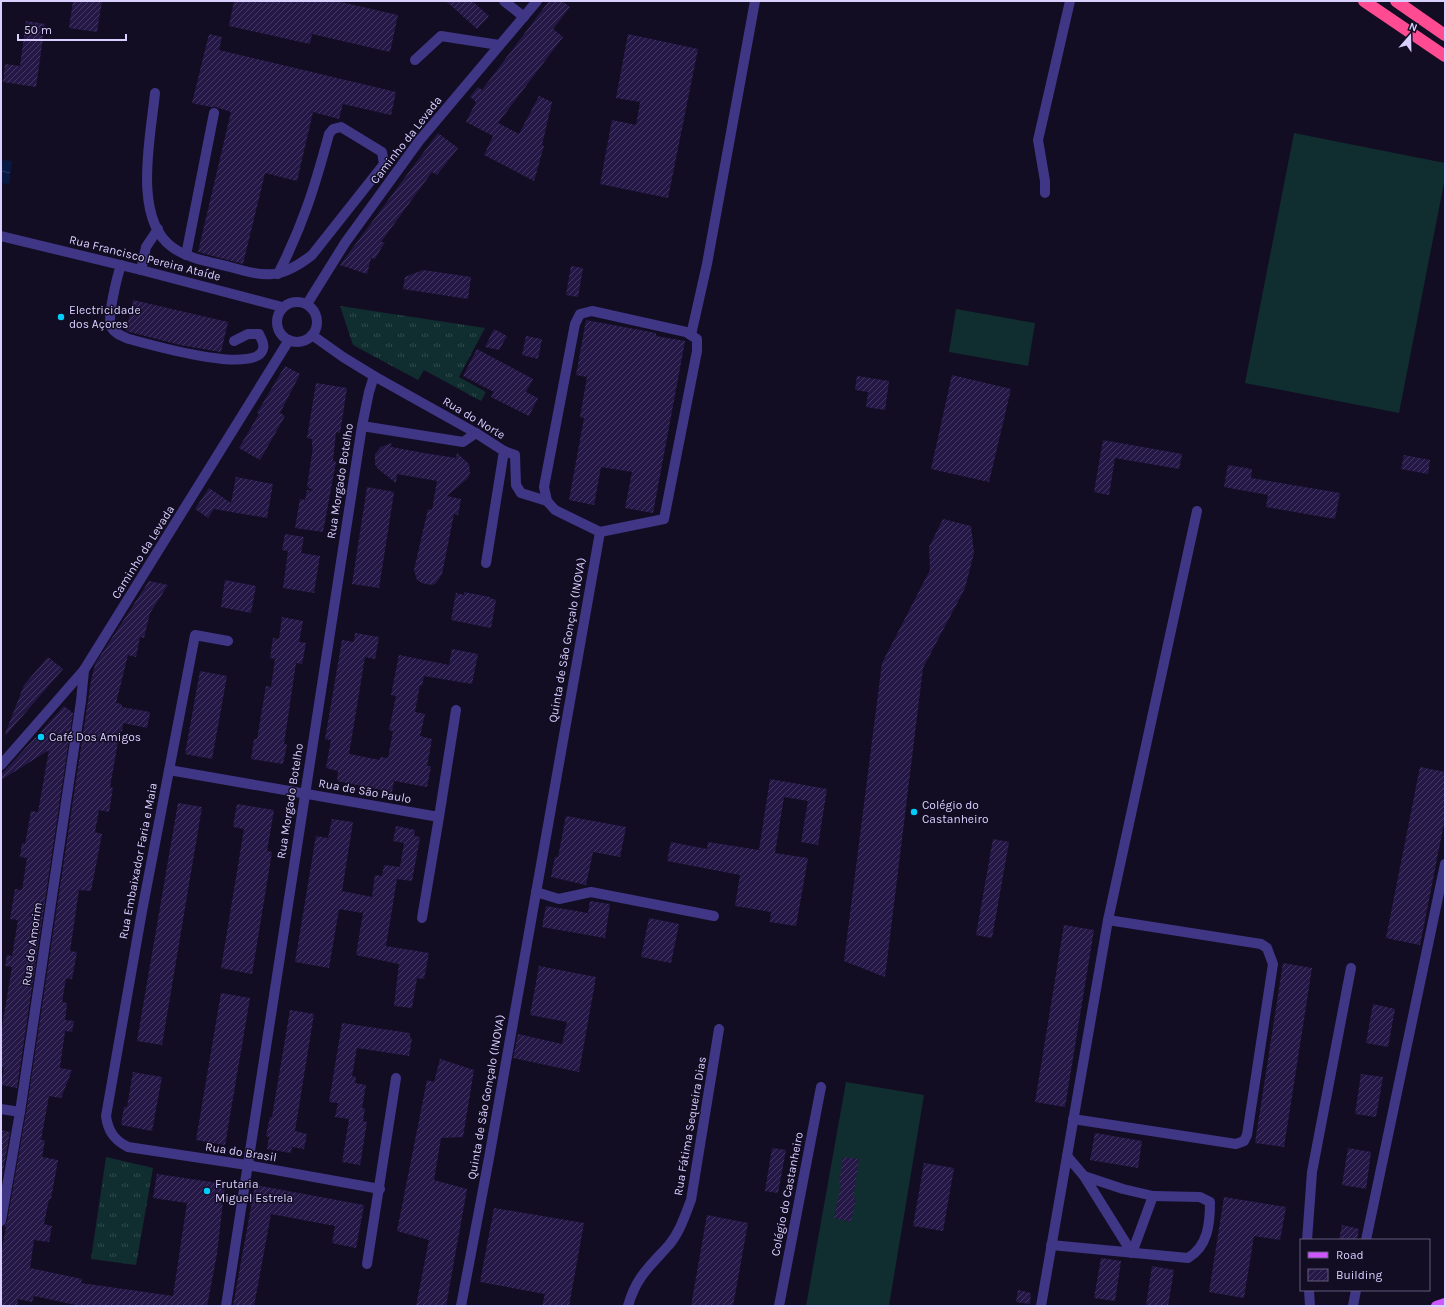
<svg xmlns="http://www.w3.org/2000/svg" width="1446" height="1307" viewBox="0 0 1446 1307" font-family="Karla,sans-serif">
  <style>
    .grass { fill: url(#grass-tufts) }
    .garden { fill: #102d2f }
    .water { fill: url(#water-ripples) }
    .building { fill: url(#building-hatch) }
    .lines { fill: none; stroke-linecap: round; stroke-linejoin: round }
    .minor { stroke: #403686; stroke-width: 10 }
    .major { stroke: #cf57ff; stroke-width: 10 }
    .highway { stroke: #ff4b92; stroke-width: 12 }
    .poi-dot { fill: #00cdfb; stroke: #130d24; stroke-width: 1.5 }
    .labels { text-anchor: middle; stroke-width: 3; stroke-linejoin: round; paint-order: stroke }
    .street-label { font-size: 12px; fill: #dad0ff; stroke: #130d24 }
    .poi-label { font-size: 12px; fill: #dad0ff; stroke: #130d24; text-anchor: start }
  </style>
  <defs>
    <pattern id="grass-tufts" width="24" height="20" patternUnits="userSpaceOnUse"><rect width="24" height="20" fill="#102d2f"/><path d="M3 7l-1-3M5 7V3M7 7l1-3M15 17l-1-3M17 17v-4M19 17l1-3" fill="none" stroke="#324a4e"/></pattern>
    <pattern id="water-ripples" width="26" height="14" patternUnits="userSpaceOnUse"><rect width="26" height="14" fill="#071843"/><path d="M2 4q2-2 4 0t4 0M15 11q2-2 4 0t4 0" fill="none" stroke="#2b395f"/></pattern>
    <pattern id="building-hatch" width="6" height="6" patternUnits="userSpaceOnUse"><rect width="6" height="6" fill="#251846"/><path d="M-1 1l2-2M0 6l6-6M5 7l2-2" fill="none" stroke="#443962"/></pattern>
  </defs>
  <rect width="100%" height="100%" fill="#130d24"/>
  <g class="grass">
    <polygon points="340,306 485,328 459,377 486,392 481,401 424,370 418,380 353,345"/>
    <polygon points="106,1157 153,1168 136,1265 91,1259"/>
  </g>
  <g class="garden">
    <polygon points="1294,133 1445,163 1445,178 1399,413 1245,383"/>
    <polygon points="956,309 1035,323 1028,366 949,352"/>
    <polygon points="846,1082 924,1095 889,1306 806,1306"/>
  </g>
  <polygon class="water" points="2,160 12,161 9,184 1,183"/>
  <g class="building">
    <polygon points="73,1 102,1 97,32 69,28"/>
    <polygon points="234,1 336,1 398,15 390,52 312,34 310,44 229,26"/>
    <polygon points="446,1 472,1 489,16 477,29"/>
    <polygon points="549,1 562,1 570,7 553,29 563,37 498,123 519,134 539,96 552,102 542,145 544,146 534,181 484,155 493,136 466,122 476,102 470,97 478,87 482,90"/>
    <polygon points="26,21 45,24 36,87 3,82 5,64 20,66"/>
    <polygon points="209,34 222,37 219,50 396,92 391,115 343,104 339,119 313,112 297,181 265,173 243,264 198,252 231,112 216,107 211,107 192,103"/>
    <polygon points="628,34 698,49 668,198 600,184 612,120 636,125 640,102 616,98"/>
    <polygon points="438,133 458,148 437,175 432,172 381,242 385,242 375,259 371,258 367,274 340,265"/>
    <polygon points="571,266 583,268 578,297 566,295"/>
    <polygon points="423,270 471,277 468,299 403,289 405,277"/>
    <polygon points="133,300 228,322 221,352 180,345 126,331"/>
    <polygon points="586,320 656,333 656,336 685,341 653,513 625,508 632,472 601,467 594,505 569,500 584,418 580,417 587,377 576,375"/>
    <polygon points="494,329 507,336 499,350 485,347"/>
    <polygon points="526,336 542,339 538,359 522,355"/>
    <polygon points="477,349 533,379 526,392 538,398 529,416 491,397 494,392 463,376"/>
    <polygon points="285,366 300,374 280,413 285,416 260,460 239,448 259,414 257,413"/>
    <polygon points="952,375 1011,389 989,482 931,469"/>
    <polygon points="857,376 889,381 885,410 866,407 868,392 855,390"/>
    <polygon points="316,383 347,388 340,433 336,432 333,461 336,462 323,532 295,528 300,499 305,500 307,490 314,491 307,487 313,447 312,447 312,439 307,438"/>
    <polygon points="1103,440 1182,454 1179,469 1115,458 1109,495 1094,492"/>
    <polygon points="392,443 391,447 424,453 456,458 457,453 469,464 470,473 468,478 447,496 461,499 458,515 454,514 442,574 436,583 432,585 422,583 417,580 414,570 428,509 432,510 437,481 397,474 396,483 378,469 375,464 375,454 381,447"/>
    <polygon points="1404,455 1430,460 1428,474 1401,469"/>
    <polygon points="1228,465 1252,469 1251,478 1340,493 1335,519 1266,507 1268,495 1224,487"/>
    <polygon points="236,477 273,484 267,518 214,509 208,518 195,509 209,488 231,503"/>
    <polygon points="367,487 394,492 379,588 352,584"/>
    <polygon points="943,519 971,526 974,553 965,588 923,668 885,977 844,961 882,663 930,570 929,547"/>
    <polygon points="285,534 304,537 301,553 320,556 314,593 283,588 288,551 282,550"/>
    <polygon points="225,580 256,586 251,613 221,607"/>
    <polygon points="149,581 168,585 150,613 144,638 140,637 136,657 128,655 116,703 122,704 122,707 150,712 147,728 123,723 122,732 120,731 110,787 113,788 109,812 99,810 95,832 102,834 91,891 79,890 70,951 77,952 72,979 66,978 62,1002 67,1003 65,1020 74,1021 72,1032 65,1031 60,1068 72,1070 61,1098 49,1096 41,1140 45,1140 42,1157 58,1160 51,1199 49,1199 44,1224 52,1226 49,1242 34,1240 30,1268 82,1279 81,1283 173,1296 187,1203 153,1198 157,1174 225,1184 217,1254 207,1306 81,1306 34,1296 32,1302 18,1299 17,1306 1,1306 1,1254 6,1227 4,1227 7,1222 26,1113 91,681 95,664"/>
    <polygon points="464,592 490,597 490,598 496,600 491,628 451,620 456,593 464,595"/>
    <polygon points="282,617 303,621 299,642 306,643 302,664 296,663 284,744 287,744 283,764 251,759 254,739 257,739 266,686 271,687 275,659 270,658 273,638 279,639"/>
    <polygon points="355,633 379,637 375,659 365,657 349,754 380,760 380,757 388,758 393,731 389,730 396,696 391,695 399,655 449,665 452,649 478,654 472,684 424,676 422,686 420,685 415,712 425,714 420,736 432,739 427,766 431,766 427,787 394,781 392,792 337,781 338,771 326,768 331,740 325,739 342,640 354,642"/>
    <polygon points="48,657 63,669 6,735 5,734 24,685"/>
    <polygon points="200,671 227,676 212,759 185,754"/>
    <polygon points="64,706 73,713 17,1088 1,1085 4,1068 1,1067 1,1033 12,967 5,966 7,955 12,956 18,920 10,919 15,889 22,890 27,858 20,857 22,843 25,844 31,811 38,812 49,750 1,780 1,775"/>
    <polygon points="1420,767 1445,772 1445,818 1420,945 1386,938"/>
    <polygon points="770,779 827,789 818,845 801,842 808,801 784,797 775,853 808,858 796,926 770,922 771,912 735,906 740,875 667,861 671,842 707,849 708,842 759,850"/>
    <polygon points="178,803 202,807 162,1045 137,1041"/>
    <polygon points="237,804 274,810 267,851 272,852 252,974 221,968 244,829 233,827"/>
    <polygon points="566,816 626,827 620,857 593,852 586,885 551,877 555,857 558,857"/>
    <polygon points="332,819 353,822 342,891 372,897 375,875 382,876 384,865 400,867 404,843 393,841 396,826 415,830 414,836 420,837 412,881 397,879 386,946 429,953 424,979 417,978 412,1008 394,1006 399,964 356,955 363,913 339,909 329,968 295,962 316,836 328,838"/>
    <polygon points="993,839 1009,842 992,938 976,935"/>
    <polygon points="590,901 610,904 605,938 542,927 546,906 588,913"/>
    <polygon points="649,918 679,924 671,963 641,957"/>
    <polygon points="1064,925 1094,930 1065,1107 1035,1102"/>
    <polygon points="1283,963 1312,968 1284,1147 1255,1143"/>
    <polygon points="539,966 596,977 579,1072 513,1058 518,1034 562,1044 567,1022 530,1015"/>
    <polygon points="221,993 250,998 225,1145 196,1140"/>
    <polygon points="1373,1004 1395,1009 1388,1047 1366,1043"/>
    <polygon points="290,1010 314,1014 295,1131 307,1134 304,1149 292,1147 291,1153 267,1149 269,1137 266,1136 270,1117 272,1117"/>
    <polygon points="342,1023 410,1033 410,1038 412,1038 409,1056 357,1048 352,1076 356,1077 355,1083 366,1085 362,1108 365,1108 363,1121 367,1122 360,1165 342,1162 349,1119 335,1117 338,1103 329,1102"/>
    <polygon points="440,1059 474,1070 463,1137 441,1138 434,1180 467,1189 446,1306 416,1306 429,1240 397,1231 427,1080 434,1082"/>
    <polygon points="133,1072 162,1077 152,1131 121,1125 124,1107 127,1107"/>
    <polygon points="1361,1074 1383,1077 1376,1117 1355,1114"/>
    <polygon points="1,1130 10,1132 1,1183"/>
    <polygon points="1095,1133 1142,1141 1138,1168 1090,1160"/>
    <polygon points="772,1148 786,1150 778,1193 765,1191"/>
    <polygon points="1348,1148 1371,1152 1366,1189 1342,1185"/>
    <polygon points="843,1157 859,1159 853,1198 856,1198 851,1222 834,1218 841,1185 839,1185"/>
    <polygon points="924,1163 954,1168 943,1231 913,1226"/>
    <polygon points="255,1185 364,1205 356,1248 332,1243 335,1226 271,1214 254,1306 233,1306"/>
    <polygon points="1224,1197 1286,1207 1280,1240 1254,1236 1244,1298 1209,1292"/>
    <polygon points="494,1208 584,1223 569,1306 542,1306 545,1294 480,1282"/>
    <polygon points="707,1215 748,1223 733,1306 691,1306"/>
    <polygon points="1342,1225 1359,1229 1357,1240 1339,1240"/>
    <polygon points="1101,1258 1121,1261 1115,1301 1094,1298"/>
    <polygon points="1152,1266 1174,1270 1168,1306 1146,1306"/>
    <polygon points="1018,1290 1031,1293 1030,1304 1016,1302"/>
  </g>
  <g class="lines">
    <g class="minor">
      <polyline points="504,1 524,17"/>
      <polyline points="415,60 441,36 499,45"/>
      <path d="M155,93C151,135 132,218 172,247C188,259 211,262 230,267C266,277 280,280 312,255L384,164L382,152L341,127L333,129L329,134C315,186 303,225 278,274"/>
      <polyline points="1045,193 1045,181 1038,140 1070,1"/>
      <polyline points="1,236 141,270 282,307"/>
      <polyline points="186,255 214,113"/>
      <path d="M121,265C117,277 107,317 111,327C115,334 122,336 129,339C148,344 257,376 263,349C265,343 261,339 259,334H248L234,341"/>
      <polyline points="141,270 146,247 158,229"/>
      <circle cx="297" cy="322" r="20"/>
      <polyline points="307,304 345,243 419,141 537,1"/>
      <polyline points="691,335 707,264 755,1"/>
      <polyline points="374,376 476,433 504,451 486,563"/>
      <polyline points="362,426 463,442 476,433"/>
      <polyline points="547,501 544,487 575,324 580,314 592,311 686,332 697,339 697,351 664,519 600,532"/>
      <path d="M228,641L195,635L142,911L106,1116C108,1131 114,1140 128,1147L247,1165L380,1189"/>
      <polyline points="1,765 84,670 289,340"/>
      <polyline points="169,770 439,817 456,710"/>
      <polyline points="536,892 559,899 591,892 714,916"/>
      <polyline points="422,918 439,817"/>
      <polyline points="1,1109 20,1112"/>
      <polyline points="1073,1119 1236,1144 1244,1141 1247,1135 1273,964 1267,948 1261,944 1108,920"/>
      <polyline points="1084,1176 1132,1253 1153,1196"/>
      <polyline points="1,1221 20,1112 81,701 84,670"/>
      <polyline points="1307,1240 1312,1172 1351,968"/>
      <polyline points="1366,1240 1445,864"/>
      <path d="M1051,1245L1188,1258C1208,1246 1210,1224 1210,1202L1200,1197L1153,1196L1123,1189L1084,1176L1067,1156"/>
      <polyline points="367,1264 396,1078"/>
      <polyline points="1309,1290 1310,1306"/>
      <polyline points="226,1306 362,426 369,392 374,376 343,357 312,335"/>
      <polyline points="461,1306 489,1158 600,532 555,510 547,501 521,493 516,485 515,455 504,451"/>
      <path d="M628,1306C636,1277 650,1266 669,1245C680,1232 685,1215 691,1200L719,1029"/>
      <polyline points="779,1306 821,1087"/>
      <polyline points="1041,1306 1108,920 1197,511"/>
      <polyline points="1353,1306 1356,1290"/>
    </g>
    <polyline class="major" points="1436,1306 1445,1303"/>
    <g class="highway">
      <polyline points="1364,1 1445,56"/>
      <polyline points="1396,1 1445,35"/>
    </g>
  </g>
  <g class="poi-dot">
    <circle cx="61" cy="317" r="4"/>
    <circle cx="41" cy="737" r="4"/>
    <circle cx="914" cy="812" r="4"/>
    <circle cx="207" cy="1191" r="4"/>
  </g>
  <g class="labels">
    <g class="street-label">
      <text transform="translate(406 140) rotate(-52)" y="4">Caminho da Levada</text>
      <text transform="translate(145 258) rotate(14)" y="4">Rua Francisco Pereira Ataíde</text>
      <text transform="translate(474 418) rotate(31)" y="4">Rua do Norte</text>
      <text transform="translate(340 481) rotate(-81)" y="4">Rua Morgado Botelho</text>
      <text transform="translate(143 552) rotate(-58)" y="4">Caminho da Levada</text>
      <text transform="translate(567 640) rotate(-80)" y="4">Quinta de São Gonçalo (INOVA)</text>
      <text transform="translate(365 791) rotate(10)" y="4">Rua de São Paulo</text>
      <text transform="translate(290 801) rotate(-81)" y="4">Rua Morgado Botelho</text>
      <text transform="translate(138 861) rotate(-79)" y="4">Rua Embaixador Faria e Maia</text>
      <text transform="translate(32 944) rotate(-82)" y="4">Rua do Amorim</text>
      <text transform="translate(486 1097) rotate(-80)" y="4">Quinta de São Gonçalo (INOVA)</text>
      <text transform="translate(690 1126) rotate(-80)" y="4">Rua Fátima Sequeira Dias</text>
      <text transform="translate(241 1152) rotate(9)" y="4">Rua do Brasil</text>
      <text transform="translate(787 1194) rotate(-79)" y="4">Colégio do Castanheiro</text>
    </g>
    <g class="poi-label">
      <text x="69" y="314">Electricidade<tspan x="69" dy="14">dos Açores</tspan></text>
      <text x="49" y="741">Café Dos Amigos</text>
      <text x="922" y="809">Colégio do<tspan x="922" dy="14">Castanheiro</tspan></text>
      <text x="215" y="1188">Frutaria<tspan x="215" dy="14">Miguel Estrela</tspan></text>
    </g>
  </g>
  <rect width="1446" height="1307" fill="none" stroke="#dad0ff" stroke-width="4"/>
  <rect x="1300" y="1239" width="130" height="52" fill="#130d24" stroke="#635b7c"/>
  <rect x="1308" y="1252" width="20" height="6" fill="#cf57ff" stroke="#635b7c"/>
  <text x="1336" y="1259" font-size="12" fill="#dad0ff">Road</text>
  <rect x="1308" y="1269" width="20" height="12" fill="url(#building-hatch)" stroke="#635b7c"/>
  <text x="1336" y="1279" font-size="12" fill="#dad0ff">Building</text>
  <g transform="translate(1410 36) rotate(20)" stroke="#130d24" stroke-width="3" paint-order="stroke">
  <path d="M0-3L7 15L0 10L-7 15Z" fill="#dad0ff"/>
  <text y="-6" font-size="11" font-weight="bold" text-anchor="middle" fill="#dad0ff">N</text>
  </g>
  <path d="M18 34v6h108v-6" fill="none" stroke="#dad0ff" stroke-width="2"/>
  <text x="24" y="34" font-size="12" fill="#dad0ff" stroke="#130d24" stroke-width="3" paint-order="stroke">50 m</text>
</svg>
